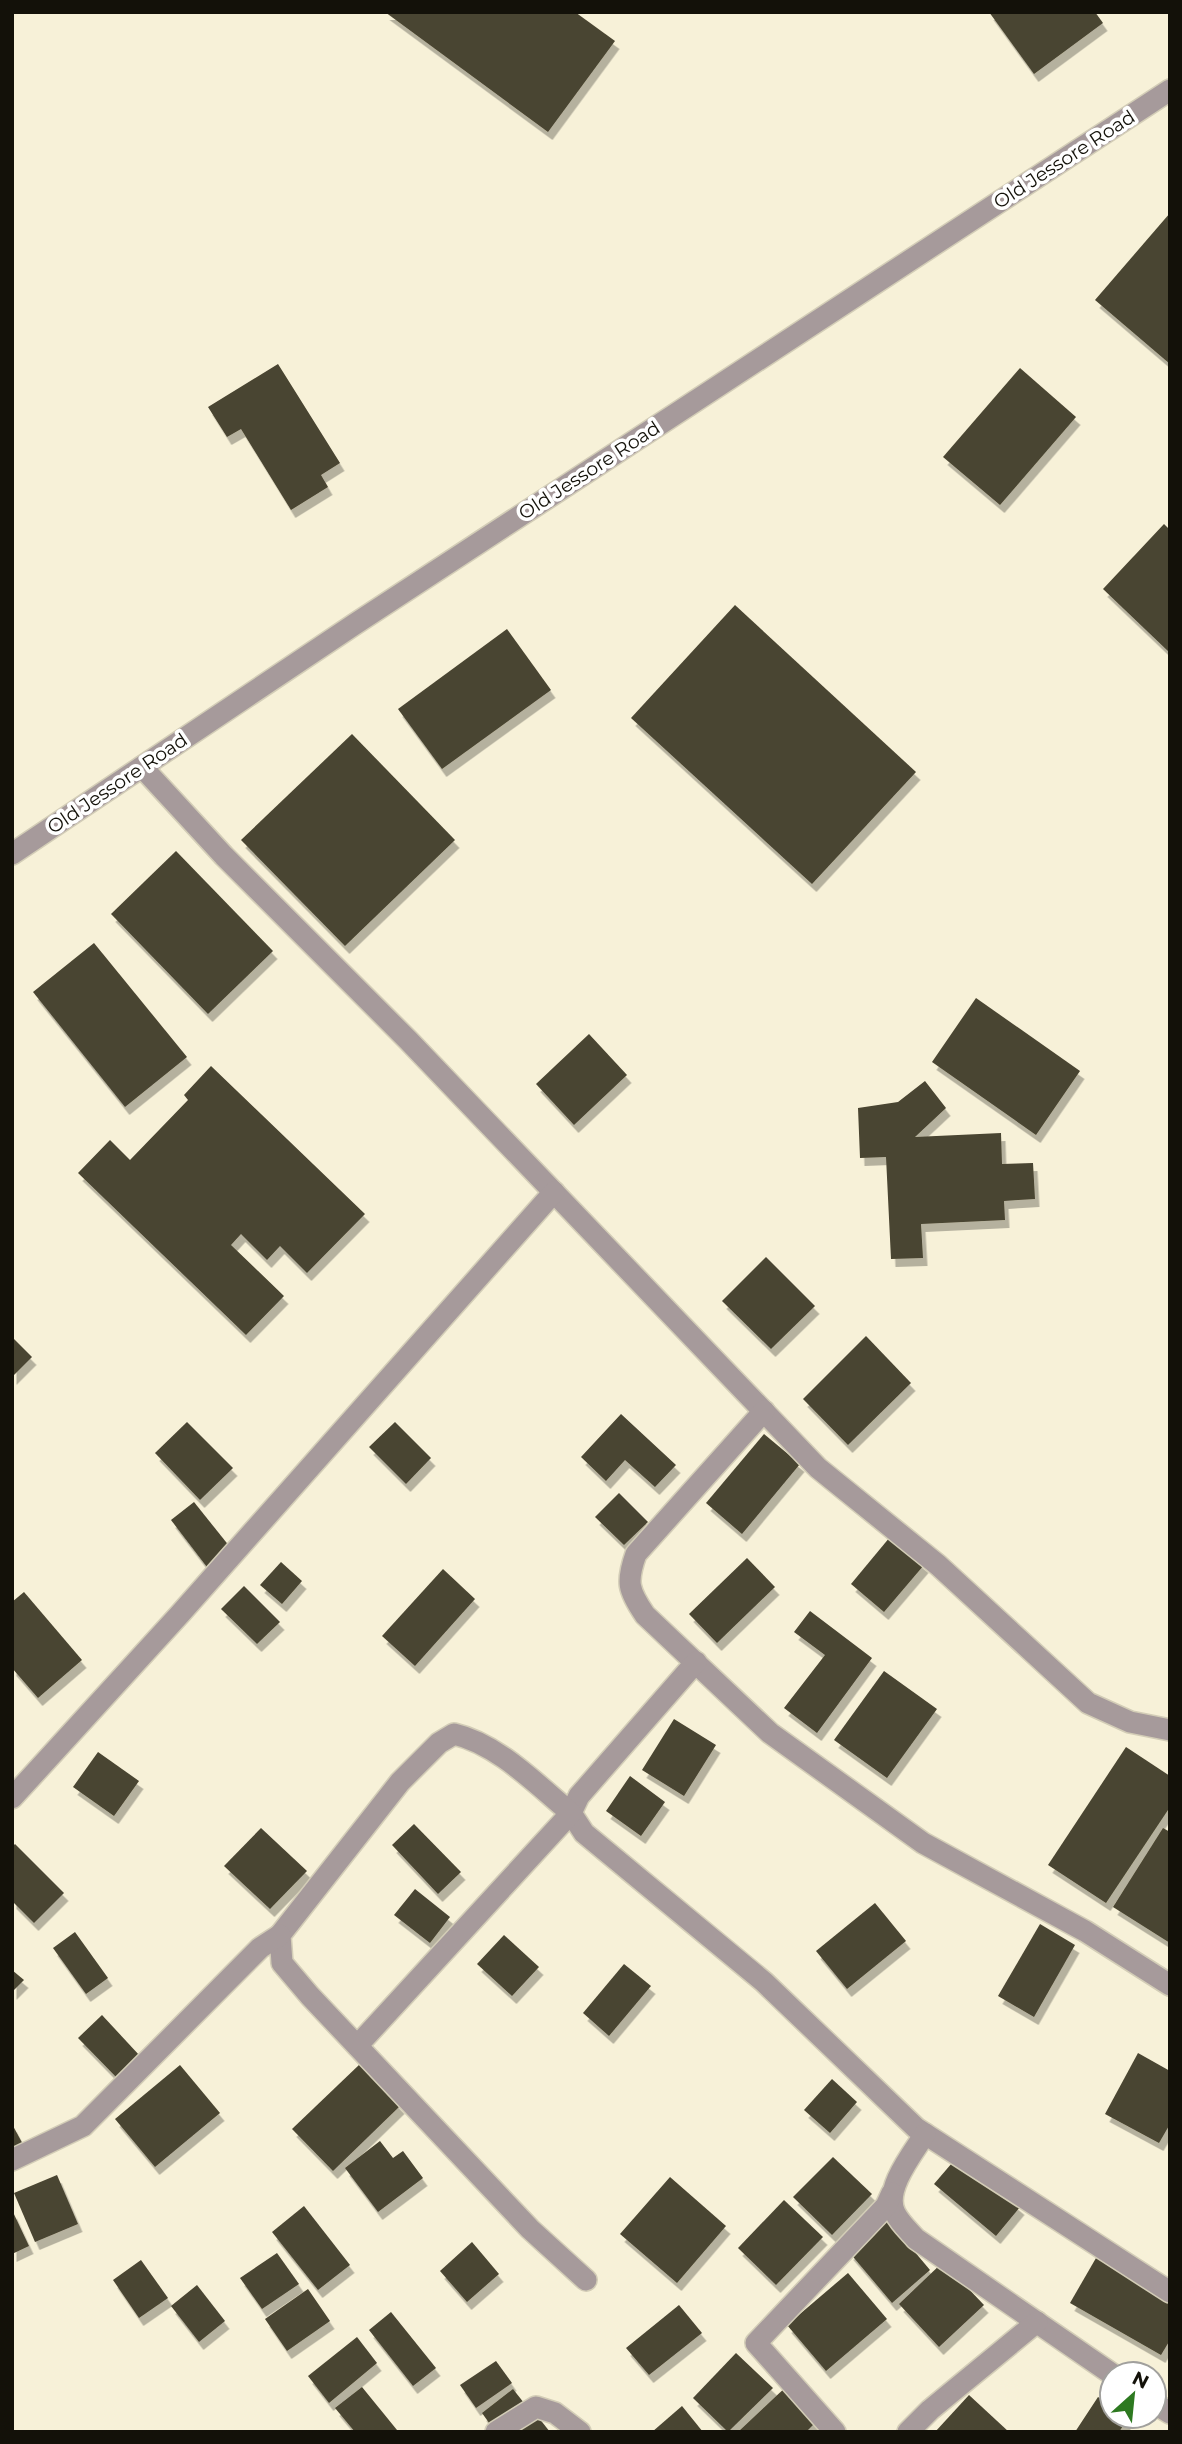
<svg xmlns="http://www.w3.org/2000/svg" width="1182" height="2444" viewBox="0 0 1182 2444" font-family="Montserrat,sans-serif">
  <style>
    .building { fill: #494430; filter: url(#shadow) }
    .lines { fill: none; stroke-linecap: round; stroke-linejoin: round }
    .minor-casing { stroke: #d3cdb7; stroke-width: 24 }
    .minor { stroke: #a69a9b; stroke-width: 21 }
    .labels { text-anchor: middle; stroke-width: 7; stroke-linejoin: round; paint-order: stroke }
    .street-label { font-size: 19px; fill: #131109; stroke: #fff }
  </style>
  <defs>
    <filter id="shadow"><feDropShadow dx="4.5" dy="8" stdDeviation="0" flood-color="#0004"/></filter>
  </defs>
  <rect width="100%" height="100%" fill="#f7f1d8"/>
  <g class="building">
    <polygon points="385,12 575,12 615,41 548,132"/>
    <polygon points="989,12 1095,12 1103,23 1034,74"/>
    <polygon points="1170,213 1170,364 1095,300"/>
    <polygon points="278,364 340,463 321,475 328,487 291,510 241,429 227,437 208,407"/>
    <polygon points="1020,368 1076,417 1000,505 943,457"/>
    <polygon points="1164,524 1170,530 1170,653 1103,589"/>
    <polygon points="735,605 916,772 812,884 631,718"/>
    <polygon points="507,629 551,690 442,769 398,709"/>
    <polygon points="352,734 455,840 345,946 241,840"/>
    <polygon points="176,851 273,951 208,1014 111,914"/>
    <polygon points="94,943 187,1057 125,1107 33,992"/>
    <polygon points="976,998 1080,1071 1036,1135 932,1062"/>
    <polygon points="589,1034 627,1075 574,1125 536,1084"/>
    <polygon points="211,1066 365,1214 307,1273 280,1246 267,1260 241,1234 231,1245 284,1296 246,1335 78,1173 110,1140 130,1160 188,1100 184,1095"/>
    <polygon points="925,1081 946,1108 915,1137 1001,1133 1002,1164 1033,1163 1035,1199 1004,1201 1005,1220 921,1224 923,1258 891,1259 886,1157 860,1158 858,1108 898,1102"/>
    <polygon points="766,1257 815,1306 771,1349 722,1301"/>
    <polygon points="866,1336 911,1383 848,1445 803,1399"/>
    <polygon points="12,1337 32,1357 12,1377"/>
    <polygon points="621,1414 676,1465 655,1487 625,1460 606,1481 581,1457"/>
    <polygon points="187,1422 233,1468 200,1500 155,1453"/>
    <polygon points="395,1422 431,1458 406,1484 369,1447"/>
    <polygon points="764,1434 800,1464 742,1534 706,1503"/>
    <polygon points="619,1493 648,1522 624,1545 595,1517"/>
    <polygon points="194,1502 234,1552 210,1571 171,1520"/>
    <polygon points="890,1537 924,1565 884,1612 851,1584"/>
    <polygon points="747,1558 775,1587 717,1643 689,1614"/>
    <polygon points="281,1562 302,1581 282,1604 260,1585"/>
    <polygon points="443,1569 475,1599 415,1666 382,1636"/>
    <polygon points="244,1586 280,1622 257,1644 221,1609"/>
    <polygon points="24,1592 82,1660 38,1698 12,1668 12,1602"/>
    <polygon points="810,1611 872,1658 817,1733 784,1708 825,1655 794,1632"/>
    <polygon points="884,1671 937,1709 887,1778 834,1740"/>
    <polygon points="674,1719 716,1745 684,1796 642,1770"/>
    <polygon points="1126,1747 1170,1776 1170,1807 1106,1903 1048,1865"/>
    <polygon points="98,1752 139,1781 114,1816 73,1787"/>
    <polygon points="630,1776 665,1802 641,1836 606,1811"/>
    <polygon points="414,1824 461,1872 438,1894 392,1845"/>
    <polygon points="261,1828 307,1871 270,1909 224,1866"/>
    <polygon points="1163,1828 1170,1832 1170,1943 1113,1907"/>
    <polygon points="15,1844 64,1893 34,1923 12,1901 12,1847"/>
    <polygon points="415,1889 450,1917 430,1943 394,1915"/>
    <polygon points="875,1903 906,1941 847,1989 816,1951"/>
    <polygon points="1040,1924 1075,1945 1034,2017 998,1996"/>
    <polygon points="75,1932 108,1978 86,1994 53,1948"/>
    <polygon points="504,1935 539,1967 512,1996 477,1964"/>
    <polygon points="624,1964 651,1986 609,2036 583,2013"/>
    <polygon points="12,1970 24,1980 12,1992"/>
    <polygon points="102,2015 140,2056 117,2078 78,2038"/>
    <polygon points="1138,2053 1170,2071 1170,2124 1159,2143 1105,2114"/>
    <polygon points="360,2064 400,2106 333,2171 292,2129"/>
    <polygon points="180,2065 220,2113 155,2167 115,2119"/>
    <polygon points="832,2079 857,2102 830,2133 804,2110"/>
    <polygon points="12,2124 26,2150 12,2158"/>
    <polygon points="380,2141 393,2158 403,2151 423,2178 378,2212 345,2168"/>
    <polygon points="958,2156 1020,2207 996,2236 934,2184"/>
    <polygon points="833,2157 872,2194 832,2235 793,2197"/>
    <polygon points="57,2175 78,2224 35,2242 14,2193"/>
    <polygon points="670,2177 726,2226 677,2283 620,2234"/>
    <polygon points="784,2200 823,2237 776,2285 738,2248"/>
    <polygon points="304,2206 350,2265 318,2290 272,2232"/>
    <polygon points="12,2210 29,2246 12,2254"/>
    <polygon points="887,2219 930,2270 892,2303 849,2252"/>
    <polygon points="472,2242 499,2274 467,2302 440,2271"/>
    <polygon points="277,2253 299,2284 262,2309 240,2278"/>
    <polygon points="1096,2258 1170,2299 1170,2340 1161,2355 1070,2303"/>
    <polygon points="141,2260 168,2298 139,2318 113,2280"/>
    <polygon points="943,2262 984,2305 939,2347 899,2304"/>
    <polygon points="848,2273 887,2319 826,2371 787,2325"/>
    <polygon points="197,2285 225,2321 199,2342 171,2306"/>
    <polygon points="308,2289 330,2321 287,2351 265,2319"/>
    <polygon points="679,2305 702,2333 649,2375 626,2348"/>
    <polygon points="391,2312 436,2368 413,2386 369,2330"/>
    <polygon points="357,2337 377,2363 329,2403 308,2376"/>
    <polygon points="736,2353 773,2388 728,2432 693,2398"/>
    <polygon points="496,2361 512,2383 476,2408 460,2385"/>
    <polygon points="788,2385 819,2419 806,2432 738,2432"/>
    <polygon points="362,2387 397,2430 395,2432 355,2432 335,2408"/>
    <polygon points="513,2389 524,2403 492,2427 482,2413"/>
    <polygon points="969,2395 1009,2432 935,2432"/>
    <polygon points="1098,2397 1112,2406 1112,2416 1129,2417 1119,2432 1075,2432"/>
    <polygon points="682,2406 703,2432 652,2432"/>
    <polygon points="535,2413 550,2432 513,2432"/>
  </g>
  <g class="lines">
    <g class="minor-casing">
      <g id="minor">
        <polyline points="142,767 224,856 408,1040 818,1468 938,1565 1088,1703 1130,1722 1170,1730"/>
        <polyline points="12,854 355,624 1170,90"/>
        <path d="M764,1411L636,1554C626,1582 628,1590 645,1615L770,1733L923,1843L1085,1931L1170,1985"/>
        <polyline points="696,1662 579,1796 571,1813 584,1833 764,1982 916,2128 1170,2292"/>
        <polyline points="12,1798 180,1614 554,1192"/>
        <path d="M357,2046L571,1813C537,1785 498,1744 454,1734L439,1743L400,1782L280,1935L282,1963L310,1996L530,2229L586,2280"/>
        <path d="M925,2134C913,2153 883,2190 895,2213C900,2223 909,2231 916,2239L1112,2374"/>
        <polyline points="12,2160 83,2126 260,1948 280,1935"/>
        <polyline points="1154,2403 1170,2413"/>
        <polyline points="496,2432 536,2407 555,2413 580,2432"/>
        <polyline points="835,2432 756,2343 886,2206 892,2193"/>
        <polyline points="908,2432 930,2410 1037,2322"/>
      </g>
    </g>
    <use href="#minor" class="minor"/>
  </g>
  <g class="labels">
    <g class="street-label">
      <text transform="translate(1064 159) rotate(-33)" y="7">Old Jessore Road</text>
      <text transform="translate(589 470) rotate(-33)" y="7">Old Jessore Road</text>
      <text transform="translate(117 783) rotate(-34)" y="7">Old Jessore Road</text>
    </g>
  </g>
  <rect width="1182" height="2444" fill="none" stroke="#131109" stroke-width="28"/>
  <g transform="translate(1133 2395) rotate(27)"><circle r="33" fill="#ffffff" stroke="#a1a09d" stroke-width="2"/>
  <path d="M0-5L12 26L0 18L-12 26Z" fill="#2d7920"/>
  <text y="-10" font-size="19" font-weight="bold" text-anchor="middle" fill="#131109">N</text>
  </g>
</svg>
